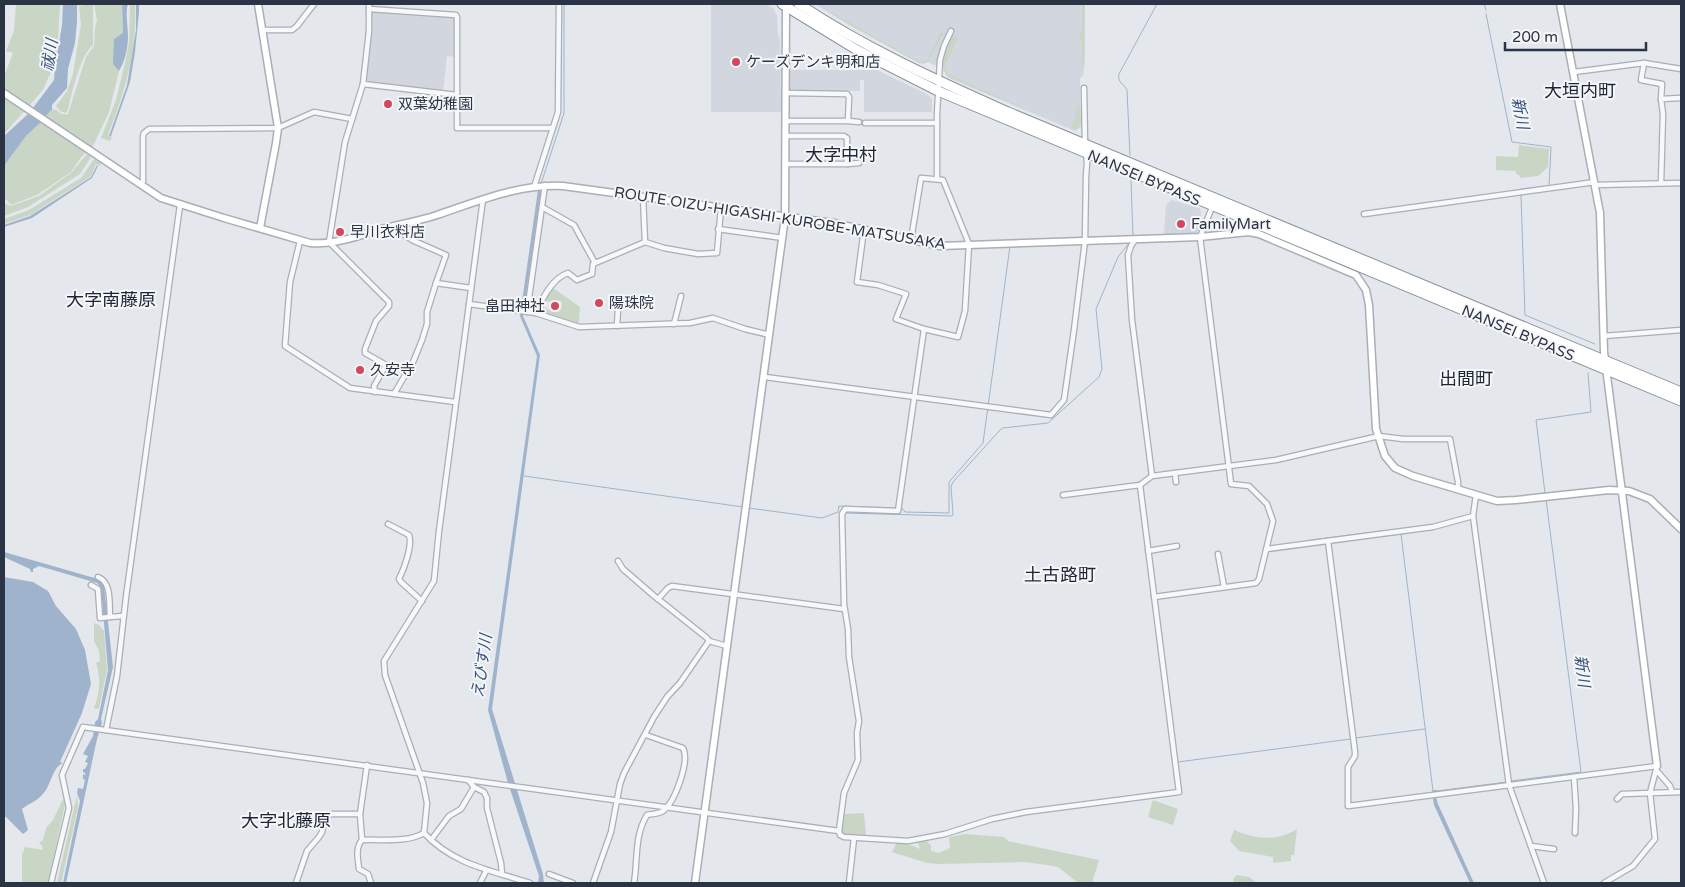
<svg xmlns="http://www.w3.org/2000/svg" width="1685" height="887" viewBox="0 0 1685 887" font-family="'Varela Round','Noto Sans JP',sans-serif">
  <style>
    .built { fill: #d2d6de }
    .green { fill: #c9d6c5 }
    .water { fill: #9fb4cc }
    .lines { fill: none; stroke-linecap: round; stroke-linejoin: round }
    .stream { stroke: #9fb4cc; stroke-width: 1 }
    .street-casing { stroke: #a9aeb7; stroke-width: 7 }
    .secondary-casing { stroke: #a9aeb7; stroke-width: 9 }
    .highway-casing { stroke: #8b94a3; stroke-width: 11 }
    .street { stroke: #f7f8fa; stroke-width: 4.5 }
    .secondary { stroke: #fff; stroke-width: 6 }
    .highway { stroke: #fff; stroke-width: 9 }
    .poi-dot { fill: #d1495b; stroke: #f4f6f9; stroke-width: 2 }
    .labels { text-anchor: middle; stroke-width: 4; stroke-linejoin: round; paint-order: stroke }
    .poi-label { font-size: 15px; fill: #2b3445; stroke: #f4f6f9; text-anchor: start }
    .street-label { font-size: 15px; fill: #2b3445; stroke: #f4f6f9 }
    .water-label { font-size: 16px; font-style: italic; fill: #34527a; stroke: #f4f6f9 }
    .quarter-label { font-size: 18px; fill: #1d2536; stroke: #f4f6f9 }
  </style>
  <rect width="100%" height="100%" fill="#e4e7ec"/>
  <g class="built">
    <polygon points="711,4 766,4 773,8 777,15 778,35 780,40 781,112 711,112"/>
    <polygon points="815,4 1085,4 1085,62 1083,76 1080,78 1080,103 1082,123 1081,127 1075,131 951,79 947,76 943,69 928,62 923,64 919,63 849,25"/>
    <polygon points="372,12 454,16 456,18 456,57 447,56 443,92 365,82"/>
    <polygon points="789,70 877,70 927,94 932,99 932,112 864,112 864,80 860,80 860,91 788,91"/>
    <polygon points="1172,200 1199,208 1201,212 1201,219 1199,219 1199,231 1193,235 1164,235 1166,205"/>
  </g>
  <g class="green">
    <polygon points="16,4 60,4 57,58 43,90 4,134 4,77 13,53 6,51 14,31"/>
    <path d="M89,4H93V45C80,56 72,92 68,110L66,113L60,111L56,106L67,91L73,74L81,24L79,6Z"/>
    <path d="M94,4H122V5L123,33L113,64L119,71L109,112L93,146L82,156L71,172L37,195L11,205L7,200L4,199V166L26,136L41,122L52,109L57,110C60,114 62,115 68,114L86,57L94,46L95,28L97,20Z"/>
    <path d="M130,4H135C138,49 124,94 108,135L112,137L110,141L101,138L116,100L125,63L129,42Z"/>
    <polygon points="816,4 920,62 923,62 928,60 941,31 943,34 928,62 923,63 919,63 850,25"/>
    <polygon points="1082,4 1085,4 1084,62 1081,69 1082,42 1079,38 1082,30"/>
    <path d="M954,36L958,38L945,66L948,74L1036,114L947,76C940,65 946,49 951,37Z"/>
    <polygon points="1079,103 1081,121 1079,128 1075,130 1071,127 1076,116 1075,112"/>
    <polygon points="1519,145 1549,149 1548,167 1538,176 1520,178 1519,175 1516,174 1516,171 1496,170 1496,156 1518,157"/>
    <polygon points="87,154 91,157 80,174 28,207 4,216 4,203 11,206 39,196 72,172"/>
    <polygon points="94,159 101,163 100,166 96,164 91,176 30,215 4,224 4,219 29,210 81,178"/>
    <polygon points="553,288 580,307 579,322 575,325 539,312 543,302 544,307 552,312 558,312 561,309 562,302 558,300 548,302 544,299"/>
    <path d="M94,623L99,625L104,631L107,670L99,708L98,709L94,708C100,693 101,678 96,663L100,661L99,651L94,641Z"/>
    <polygon points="77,795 78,807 61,883 57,883"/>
    <polygon points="63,799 65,804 48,883 22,883 22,855 25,847 43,850 42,846 39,843 43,840 46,828 53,820"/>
    <polygon points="1153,800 1178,809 1173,825 1148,817"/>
    <polygon points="864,813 866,837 843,834 841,831 844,814"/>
    <path d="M1297,829L1294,855H1291V861L1273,863V857L1239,851L1230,841L1234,830C1256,839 1276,842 1297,829Z"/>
    <polygon points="965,834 1004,837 1008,841 1099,860 1092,883 1078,883 1058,867 1047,865 1025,862 939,864 927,863 892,852 896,844 906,843 920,849 918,842 925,840 931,845 931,851 939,853 950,848 949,837"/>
    <polygon points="1237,875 1249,877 1257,883 1234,883 1233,879"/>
  </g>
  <g class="water">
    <polygon points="63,4 77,4 77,22 75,43 68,69 67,88 52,105 52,109 46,116 33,108 54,80 55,67 62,25"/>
    <path d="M122,4H128C125,14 128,25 128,36C128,48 125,61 119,71L113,64L114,39L123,33Z"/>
    <polygon points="136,4 139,4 139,12 135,52 130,82 111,136 109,136 127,85 136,30"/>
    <polygon points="28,114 41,122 26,136 4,166 4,136"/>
    <polygon points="97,165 98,166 92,178 32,218 4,227 4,225 30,216 91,177"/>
    <polygon points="538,190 541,190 523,316 540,355 492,709 543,874 544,883 538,883 539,876 508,783 488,710 537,356 520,316"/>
    <polygon points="4,552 98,579 104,586 113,667 101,719 102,723 97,739 66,883 63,883 80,801 77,793 78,788 83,789 85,780 83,779 83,774 85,775 86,774 83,772 83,769 85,769 88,763 85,762 88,756 83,754 93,736 95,722 98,719 108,670 101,588 97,583 39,566 33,569 33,572 31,572 30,569 4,557"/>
    <path d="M4,577L33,582L48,591L56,606L76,629L85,650L91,684L82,713L60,762L63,763C52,767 51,787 42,795C37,801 28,804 22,809L28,830L23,834L6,817H4Z"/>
    <polygon points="1433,790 1437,790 1436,797 1438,804 1474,883 1470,883 1434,805 1432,793"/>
  </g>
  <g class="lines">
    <g class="stream">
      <polyline points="1484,4 1486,10"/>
      <polyline points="1486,14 1512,142 1551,147 1549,186 1521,189"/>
      <path d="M1130,155L1127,90C1123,83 1117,82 1119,74L1157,4"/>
      <polyline points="1131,180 1133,237"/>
      <polyline points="541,184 564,113 564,4"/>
      <polyline points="1521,195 1525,315 1595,344"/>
      <polyline points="524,476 743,507"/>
      <polyline points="1545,493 1536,420 1591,412 1588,373"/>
      <polyline points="749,508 822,518 838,512 839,506 896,508"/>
      <polyline points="900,508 902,508 905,512 949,513 949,482 983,443 1010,246"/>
      <polyline points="845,513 952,516 953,514 951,486 953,482 1000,430 1003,428 1048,423 1099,377 1102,369 1096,309 1118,257 1130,242"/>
      <polyline points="1311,540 1382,531 1384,536 1401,534 1433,791"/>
      <polyline points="1355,738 1425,729"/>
      <polyline points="1178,762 1351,739"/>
      <polyline points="1511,781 1581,772 1546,499"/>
      <polyline points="1437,791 1507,782"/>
    </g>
    <g class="street-casing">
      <g id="street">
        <polyline points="369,4 369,31 363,84 345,142 329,242 389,302 389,306 376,321 365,349 365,353 386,365 374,386 375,392"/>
        <polyline points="369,9 456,15 457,17 457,95"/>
        <polyline points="262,30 292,30 297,26 314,4"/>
        <polyline points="1644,63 1641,80 1662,84 1661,99"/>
        <polyline points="1574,72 1644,63 1681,69"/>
        <polyline points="363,84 457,95 457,128 552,128"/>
        <polyline points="1084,88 1085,144"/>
        <polyline points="785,93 847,94 849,97 848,121 785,121"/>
        <polyline points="848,121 859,122"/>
        <polyline points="865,123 937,123"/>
        <polyline points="785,136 844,136 847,138 847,164 785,164"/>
        <polyline points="847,164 859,163"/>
        <polyline points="937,178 937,114 940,60 944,46 951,31"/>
        <polyline points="1661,183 1663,114 1661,99 1681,98"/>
        <polyline points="141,185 143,181 143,136 144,133 149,129 278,128 314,112 352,119"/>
        <polyline points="1595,185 1681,183"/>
        <polyline points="534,187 558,112 559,4"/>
        <polyline points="643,197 645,242"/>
        <path d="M483,199L439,531L434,581L384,661L385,675L423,783L427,803L424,833C454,865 490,870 530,883"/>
        <polyline points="542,207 574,225 595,263"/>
        <polyline points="1364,214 1595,182"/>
        <polyline points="392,226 412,240 446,255 436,283"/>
        <polyline points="718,229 783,238"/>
        <polyline points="864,229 857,282 878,285 906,294 896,319 924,329 958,337 965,311 969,244 943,180 921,178 911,240"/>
        <polyline points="1135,240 1131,246 1128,255 1132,320 1152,476"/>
        <polyline points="300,241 290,282 285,346 350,388 455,402"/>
        <polyline points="469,304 536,313 579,327 690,323 713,318 745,329 770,335"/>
        <polyline points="527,312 545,185"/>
        <path d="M536,313C542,299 552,278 568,273L577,280L592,274L593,264L645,242L664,248L698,254L717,253L721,208"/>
        <polyline points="674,324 681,296"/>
        <polyline points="617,326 618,309"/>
        <polyline points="1604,336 1681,330"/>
        <polyline points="765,377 1051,415 1064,400 1074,330 1085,241 1086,176 1087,163 1086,152"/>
        <polyline points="394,394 414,360 422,340 427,324 427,312 436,283 471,288"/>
        <polyline points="1175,473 1176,482"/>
        <polyline points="1063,495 1140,485 1152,476 1276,460 1379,436 1403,439 1450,439 1458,482 1458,489"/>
        <polyline points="1476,495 1473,516 1509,785 1544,883"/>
        <path d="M388,524L409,535C413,545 404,569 399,579L401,582L422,601"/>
        <polyline points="1328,541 1355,752 1355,756 1348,767 1348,806 1657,766 1650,793 1655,839 1633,866 1604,883"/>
        <polyline points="1267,549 1433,527 1473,516"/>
        <polyline points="1148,551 1177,546"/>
        <polyline points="1218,554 1224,587"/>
        <polyline points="618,561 623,569 653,595 707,638 709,641 727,646"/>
        <path d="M98,577C112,582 109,604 110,617L123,616"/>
        <polyline points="91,585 98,589 100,618 110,617"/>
        <polyline points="1154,597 1256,583 1259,579 1273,521 1267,504 1249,486 1231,484 1200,237 1213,205"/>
        <polyline points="658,599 668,588 672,586 844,609"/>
        <polyline points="106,730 117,676 126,597 180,205"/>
        <path d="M367,765L360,814L362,840C355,848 358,859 359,869L368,874L371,883"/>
        <polyline points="1656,770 1670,786 1672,792"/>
        <polyline points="1574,777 1576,808 1575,833"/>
        <polyline points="474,787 484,792 487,798 487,808 501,863 502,874"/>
        <polyline points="1617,799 1622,794 1681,792"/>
        <polyline points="839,831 844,793 858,760 857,733 859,721 849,657 848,629 844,604 842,514 845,509 898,511 924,329"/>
        <path d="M362,840C382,839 407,843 424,833"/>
        <polyline points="431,840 449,816 461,809 474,787 468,780"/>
        <polyline points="1531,846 1554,849"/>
        <polyline points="549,874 573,883"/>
        <polyline points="51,883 69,808 62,775 83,727 839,831 840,835 844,837 908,841 945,834 992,819 1026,812 1179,792 1140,485"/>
        <polyline points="296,883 307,851 319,837 322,832 325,816 332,814 360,814"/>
        <polyline points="480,883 486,871"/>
        <polyline points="593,883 611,832 620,784 624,773 654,717 667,697 680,683 709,641"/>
        <path d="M634,883C638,860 634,836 647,815C652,814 658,814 663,811C675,802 690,761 683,748L646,735"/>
        <polyline points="849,883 854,838"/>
      </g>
    </g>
    <g class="secondary-casing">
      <g id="secondary">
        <polyline points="258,4 278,128 276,143 260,228"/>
        <polyline points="1560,4 1600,213 1604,352 1657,766"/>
        <path d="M4,93L161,198L224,218L310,243C334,245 359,236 381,229C400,224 419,221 437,215C479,201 518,184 563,186L833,223L940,246L1200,237L1249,232L1259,234L1356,275L1366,290L1369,305L1376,429L1385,456L1395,468L1413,476L1497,501L1516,500L1609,490L1629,491L1650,499L1681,529"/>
        <polyline points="695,883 785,217 786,5"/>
      </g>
    </g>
    <g class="highway-casing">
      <g id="highway">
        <polyline points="782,4 857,50 938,91 1681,401"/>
        <path d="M799,4C865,48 936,80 1008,112L1681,392"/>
      </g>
    </g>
    <use href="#street" class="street"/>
    <use href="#secondary" class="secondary"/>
    <use href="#highway" class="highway"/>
  </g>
  <g class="poi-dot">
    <circle cx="736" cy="62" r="5"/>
    <circle cx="388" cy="104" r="5"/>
    <circle cx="1181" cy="224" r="5"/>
    <circle cx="340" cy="232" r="5"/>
    <circle cx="599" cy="303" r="5"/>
    <circle cx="555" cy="306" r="5"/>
    <circle cx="360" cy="370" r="5"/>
  </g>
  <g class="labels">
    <g class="poi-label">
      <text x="746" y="67">ケーズデンキ明和店</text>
      <text x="398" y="109">双葉幼稚園</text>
      <text x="1191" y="229">FamilyMart</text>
      <text x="350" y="237">早川衣料店</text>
      <text x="609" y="308">陽珠院</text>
      <text x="545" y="311" text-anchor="end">畠田神社</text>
      <text x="370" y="375">久安寺</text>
    </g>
    <g class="street-label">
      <text transform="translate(1144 178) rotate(23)" y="5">NANSEI BYPASS</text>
      <text transform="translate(780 218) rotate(9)" y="5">ROUTE OIZU-HIGASHI-KUROBE-MATSUSAKA</text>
      <text transform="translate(1518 333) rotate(23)" y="5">NANSEI BYPASS</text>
    </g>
    <g class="water-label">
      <text transform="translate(49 55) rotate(-81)" y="6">祓川</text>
      <text transform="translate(1521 113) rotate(79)" y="6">新川</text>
      <text transform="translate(481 666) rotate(-82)" y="6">えびす川</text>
      <text transform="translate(1583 671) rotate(83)" y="6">新川</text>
    </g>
    <g class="quarter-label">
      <text x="1580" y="97">大垣内町</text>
      <text x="841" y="161">大字中村</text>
      <text x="111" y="306">大字南藤原</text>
      <text x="1466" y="385">出間町</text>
      <text x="1060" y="581">土古路町</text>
      <text x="286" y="827">大字北藤原</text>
    </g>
  </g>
  <rect width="1685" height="887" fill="none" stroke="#2b3445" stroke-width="10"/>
  <path d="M1505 42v8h141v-8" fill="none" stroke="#2b3445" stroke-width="2.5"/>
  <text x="1512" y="42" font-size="15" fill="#2b3445" stroke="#f4f6f9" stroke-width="4" paint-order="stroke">200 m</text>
</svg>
